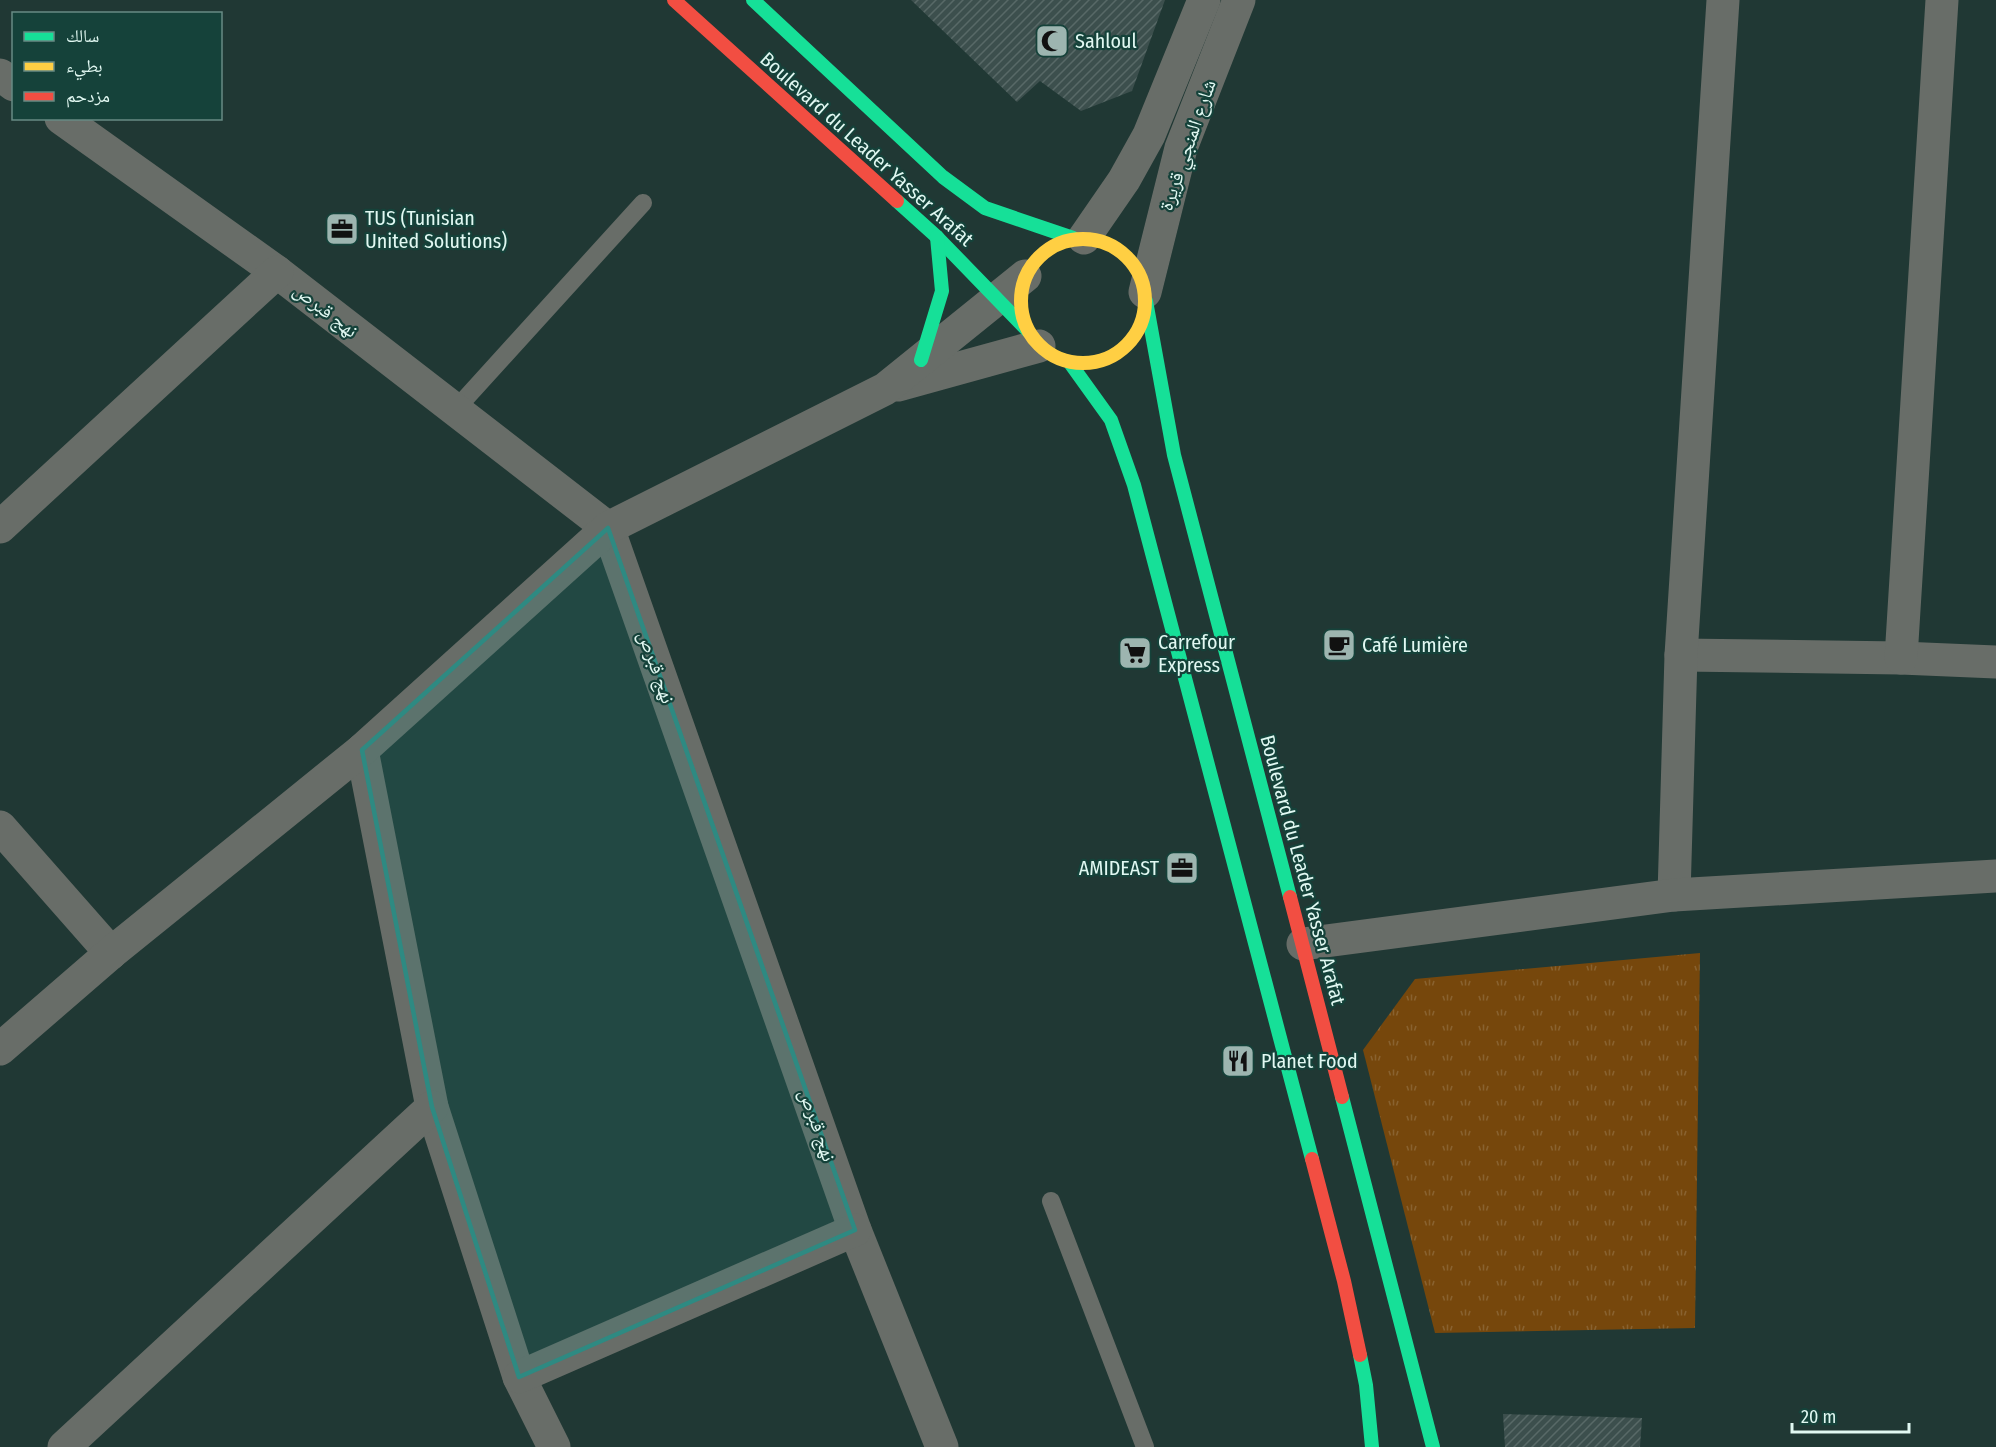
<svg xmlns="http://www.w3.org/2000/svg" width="1996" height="1447" viewBox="0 0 1996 1447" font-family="'Fira Sans Condensed','Noto Naskh Arabic',sans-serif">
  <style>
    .grass { fill: url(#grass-tufts) }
    .building { fill: url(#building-hatch) }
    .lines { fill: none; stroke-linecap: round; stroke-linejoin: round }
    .lane { stroke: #686d68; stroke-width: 18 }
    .street { stroke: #686d68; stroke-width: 33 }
    .fast { stroke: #16e098; stroke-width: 14 }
    .slow { stroke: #ffcf43; stroke-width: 14 }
    .jam { stroke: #f24e42; stroke-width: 14 }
    .marked { fill: #2e8a82; fill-opacity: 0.2; stroke: #2e8a82; stroke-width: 4.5; stroke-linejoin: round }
    .labels { text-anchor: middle; stroke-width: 4.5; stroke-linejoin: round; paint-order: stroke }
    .poi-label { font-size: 20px; fill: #e1f8f2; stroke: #15423a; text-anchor: start }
    .street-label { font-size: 20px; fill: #e1f8f2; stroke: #15423a }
  </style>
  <defs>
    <pattern id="grass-tufts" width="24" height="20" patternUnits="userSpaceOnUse" patternTransform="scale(1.5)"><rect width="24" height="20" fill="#76470c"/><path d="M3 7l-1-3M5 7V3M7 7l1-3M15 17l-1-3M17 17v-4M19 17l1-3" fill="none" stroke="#896230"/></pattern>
    <pattern id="building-hatch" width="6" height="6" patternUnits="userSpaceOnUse" patternTransform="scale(1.5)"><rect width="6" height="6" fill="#3c4f4d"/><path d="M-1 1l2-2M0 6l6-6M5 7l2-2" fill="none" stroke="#586967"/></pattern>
  </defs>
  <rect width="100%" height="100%" fill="#203834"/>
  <polygon class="grass" points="1700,953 1695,1328 1435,1333 1363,1050 1415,979"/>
  <g class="building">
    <polygon points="911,0 1165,0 1132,91 1081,111 1040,81 1017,102"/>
    <polygon points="1503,1414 1642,1418 1640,1447 1505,1447"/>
  </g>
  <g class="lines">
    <g class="lane">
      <polyline points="455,410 643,203"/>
      <polyline points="1051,1201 1145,1447"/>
    </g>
    <g class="street">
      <polyline points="0,75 14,85"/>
      <polyline points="61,118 277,272 608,528 855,1230 942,1447"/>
      <polyline points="1084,238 1124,180 1149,135 1204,0"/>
      <polyline points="1145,292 1181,148 1239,0"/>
      <polyline points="898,385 1039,346"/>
      <polyline points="0,527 277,272"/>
      <polyline points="1681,655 1901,658 1996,662"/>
      <polyline points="1901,658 1942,0"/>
      <polyline points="362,750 432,1107 519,1377 554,1447"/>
      <polyline points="0,827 111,953"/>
      <polyline points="1674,895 1681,655 1723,0"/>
      <polyline points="1303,944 1674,895 1996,876"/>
      <polyline points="0,1049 111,953 362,750 608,528 885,389 1025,276"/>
      <polyline points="519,1377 855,1230"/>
      <polyline points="64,1447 432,1107"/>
    </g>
    <g class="fast">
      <polyline points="753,0 943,177 985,208 1073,238"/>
      <polyline points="897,201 937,237 1028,331"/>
      <polyline points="1146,301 1174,455 1290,897"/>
      <polyline points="921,360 942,291 937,237"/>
      <polyline points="1070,363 1111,420 1134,485 1312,1159"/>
      <polyline points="1342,1097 1433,1447"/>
      <polyline points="1360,1355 1366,1385 1372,1447"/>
    </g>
    <circle class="slow" cx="1083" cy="301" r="62"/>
    <g class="jam">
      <polyline points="674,0 897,201"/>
      <polyline points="1290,897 1342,1097"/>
      <polyline points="1312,1159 1344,1281 1360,1355"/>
    </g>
  </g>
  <path class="marked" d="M608,528L855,1230L519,1377L432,1107L362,750Z"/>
  <defs>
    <g id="mosque-square" transform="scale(1.725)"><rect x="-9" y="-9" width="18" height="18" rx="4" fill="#9db5b0" stroke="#15423a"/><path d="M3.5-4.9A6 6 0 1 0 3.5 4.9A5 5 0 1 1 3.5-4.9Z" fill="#111"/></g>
    <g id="office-square" transform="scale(1.725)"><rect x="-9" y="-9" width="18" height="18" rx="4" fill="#9db5b0" stroke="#15423a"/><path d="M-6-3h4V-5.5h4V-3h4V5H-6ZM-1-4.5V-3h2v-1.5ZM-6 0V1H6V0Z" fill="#111"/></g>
    <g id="cafe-square" transform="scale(1.725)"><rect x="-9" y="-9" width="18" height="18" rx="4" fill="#9db5b0" stroke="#15423a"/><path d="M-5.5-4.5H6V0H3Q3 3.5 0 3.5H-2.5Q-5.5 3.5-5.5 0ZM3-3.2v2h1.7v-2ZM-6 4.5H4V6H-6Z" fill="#111"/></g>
    <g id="supermarket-square" transform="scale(1.725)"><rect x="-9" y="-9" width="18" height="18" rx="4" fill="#9db5b0" stroke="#15423a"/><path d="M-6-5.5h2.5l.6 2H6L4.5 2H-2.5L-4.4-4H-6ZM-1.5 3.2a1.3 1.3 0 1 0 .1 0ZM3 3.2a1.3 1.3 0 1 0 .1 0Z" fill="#111"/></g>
    <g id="restaurant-square" transform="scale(1.725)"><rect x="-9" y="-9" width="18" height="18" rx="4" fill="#9db5b0" stroke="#15423a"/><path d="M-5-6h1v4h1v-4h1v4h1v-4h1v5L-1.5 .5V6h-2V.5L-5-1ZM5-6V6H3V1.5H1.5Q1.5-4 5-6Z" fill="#111"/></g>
  </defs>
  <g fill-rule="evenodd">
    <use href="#mosque-square" x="1052" y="41"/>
    <use href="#office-square" x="342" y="229"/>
    <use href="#cafe-square" x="1339" y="645"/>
    <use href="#supermarket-square" x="1135" y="653"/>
    <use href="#office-square" x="1182" y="868"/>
    <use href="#restaurant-square" x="1238" y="1061"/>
  </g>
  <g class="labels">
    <g class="poi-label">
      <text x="1075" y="48">Sahloul</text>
      <text x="365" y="225">TUS (Tunisian<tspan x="365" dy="23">United Solutions)</tspan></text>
      <text x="1158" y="649">Carrefour<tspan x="1158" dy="23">Express</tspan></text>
      <text x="1362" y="652">Café Lumière</text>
      <text x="1159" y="875" text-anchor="end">AMIDEAST</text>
      <text x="1261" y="1068">Planet Food</text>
    </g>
    <g class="street-label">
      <text transform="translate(1187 145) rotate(-71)" y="7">شارع المنجي قريرة</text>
      <text transform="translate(867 149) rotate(42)" y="7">Boulevard du Leader Yasser Arafat</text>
      <text transform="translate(326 310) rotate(38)" y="7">نهج قبرص</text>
      <text transform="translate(657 667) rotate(71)" y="7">نهج قبرص</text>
      <text transform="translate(1303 870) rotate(75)" y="7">Boulevard du Leader Yasser Arafat</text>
      <text transform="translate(818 1125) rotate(71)" y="7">نهج قبرص</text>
    </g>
  </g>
  <rect x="12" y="12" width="210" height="108" fill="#15423a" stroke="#678b84" stroke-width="1.5"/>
  <rect x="24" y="32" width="30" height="9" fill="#16e098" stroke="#678b84" stroke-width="1.5"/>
  <text x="66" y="42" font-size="18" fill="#e1f8f2">سالك</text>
  <rect x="24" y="62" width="30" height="9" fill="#ffcf43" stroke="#678b84" stroke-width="1.5"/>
  <text x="66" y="72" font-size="18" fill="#e1f8f2">بطيء</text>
  <rect x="24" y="92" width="30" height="9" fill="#f24e42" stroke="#678b84" stroke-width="1.5"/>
  <text x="66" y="102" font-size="18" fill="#e1f8f2">مزدحم</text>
  <path d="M1792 1423v9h117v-9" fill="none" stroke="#e1f8f2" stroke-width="3"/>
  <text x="1801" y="1423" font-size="18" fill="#e1f8f2" stroke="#15423a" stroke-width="4.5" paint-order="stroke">20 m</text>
</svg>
